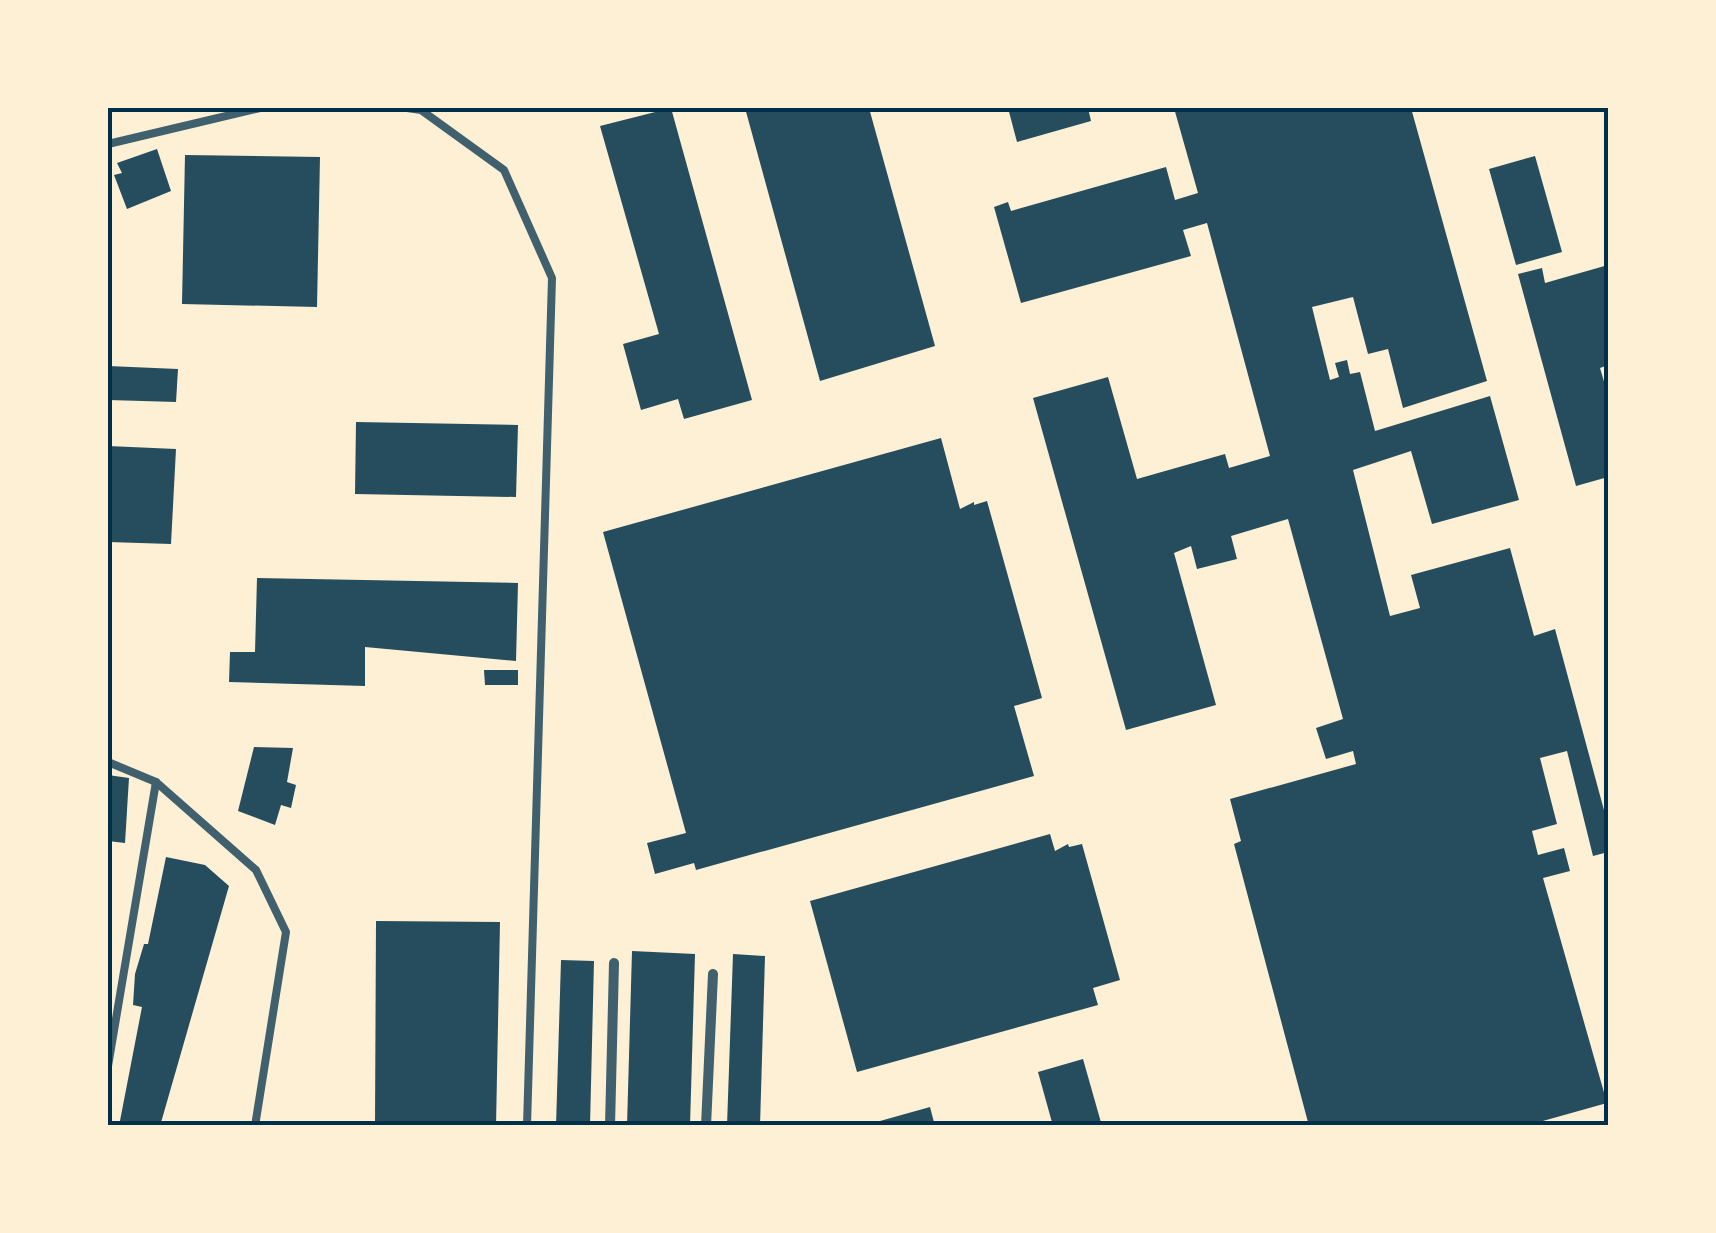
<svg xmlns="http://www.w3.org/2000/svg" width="1716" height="1233" viewBox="0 0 1716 1233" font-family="Helvetica,sans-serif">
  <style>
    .building { fill: #264d5e }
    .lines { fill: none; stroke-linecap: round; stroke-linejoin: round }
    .service { stroke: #3f606c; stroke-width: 8 }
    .minor { stroke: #3f606c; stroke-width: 10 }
    .neatline { fill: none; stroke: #003049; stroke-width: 4 }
  </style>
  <rect width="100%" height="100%" fill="#fdf0d5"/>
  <g class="building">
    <polygon points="671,108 752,400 684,419 678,399 641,410 623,344 659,334 600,126"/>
    <polygon points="745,108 869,108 935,346 820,381"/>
    <polygon points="1008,108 1088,108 1091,121 1017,142"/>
    <polygon points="1174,108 1411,108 1487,381 1403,408 1388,349 1368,354 1353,297 1312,307 1330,380 1339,377 1335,363 1347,360 1350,374 1360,372 1375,431 1490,396 1519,500 1432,524 1411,451 1353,470 1390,616 1420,608 1411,575 1510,548 1534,636 1555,629 1608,825 1608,852 1593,856 1567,751 1540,758 1557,824 1532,831 1538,855 1564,848 1570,871 1543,878 1607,1103 1525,1126 1309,1126 1234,844 1241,841 1230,799 1356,764 1353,751 1326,759 1316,728 1343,719 1288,519 1231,536 1237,559 1197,569 1191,546 1174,553 1216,705 1126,730 1033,398 1108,377 1137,479 1225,454 1229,468 1270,456 1207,223 1183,230 1191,256 1021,303 994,207 1008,202 1011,211 1166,167 1175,200 1198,193"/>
    <polygon points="157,149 171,191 127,209 114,175 122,173 117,163"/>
    <polygon points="185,155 320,157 317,307 182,304"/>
    <polygon points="1535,156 1562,252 1516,265 1489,169"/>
    <polygon points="1608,265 1608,365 1600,368 1608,395 1608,477 1576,486 1518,274 1542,268 1545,283"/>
    <polygon points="108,366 178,369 176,402 108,400"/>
    <polygon points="356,422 518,425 516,497 355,494"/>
    <polygon points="941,438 960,509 974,502 974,505 987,501 1042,698 1014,706 1034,776 696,870 694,863 655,874 647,843 686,833 603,532"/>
    <polygon points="108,446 176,449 171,544 108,542"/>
    <polygon points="257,578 518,583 516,661 365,647 365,686 229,682 230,652 255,652"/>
    <polygon points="484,670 518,670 518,685 485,685"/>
    <polygon points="254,747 293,748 287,782 296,785 291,808 281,805 275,825 238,811"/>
    <polygon points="108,775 129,778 125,843 108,841"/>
    <polygon points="1050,834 1055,851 1068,844 1069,847 1082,844 1120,980 1093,988 1098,1005 857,1072 810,901"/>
    <polygon points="166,857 205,865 229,886 160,1126 119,1126 142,1007 133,1005 135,974 144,944 148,944"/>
    <polygon points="376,921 500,922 496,1126 375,1126"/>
    <polygon points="632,951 695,954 690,1126 627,1126"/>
    <polygon points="733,954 765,956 760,1126 727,1126"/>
    <polygon points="561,960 594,961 590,1126 556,1126"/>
    <polygon points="1083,1059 1102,1126 1053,1126 1038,1072"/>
    <polygon points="930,1107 935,1126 881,1126 880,1121"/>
  </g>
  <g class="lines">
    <g class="service">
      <polyline points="407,108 421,110 504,170 552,278 527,1126"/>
      <polyline points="108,144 260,108"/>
      <polyline points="108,762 156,782 256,870 286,932 255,1126"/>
      <polyline points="108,1066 156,782"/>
    </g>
    <g class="minor">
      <polyline points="610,1126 614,963"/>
      <polyline points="706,1126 713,974"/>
    </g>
  </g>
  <rect width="1716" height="1233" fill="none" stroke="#fdf0d5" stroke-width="220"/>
  <rect x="110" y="110" width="1496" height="1013" class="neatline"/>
</svg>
